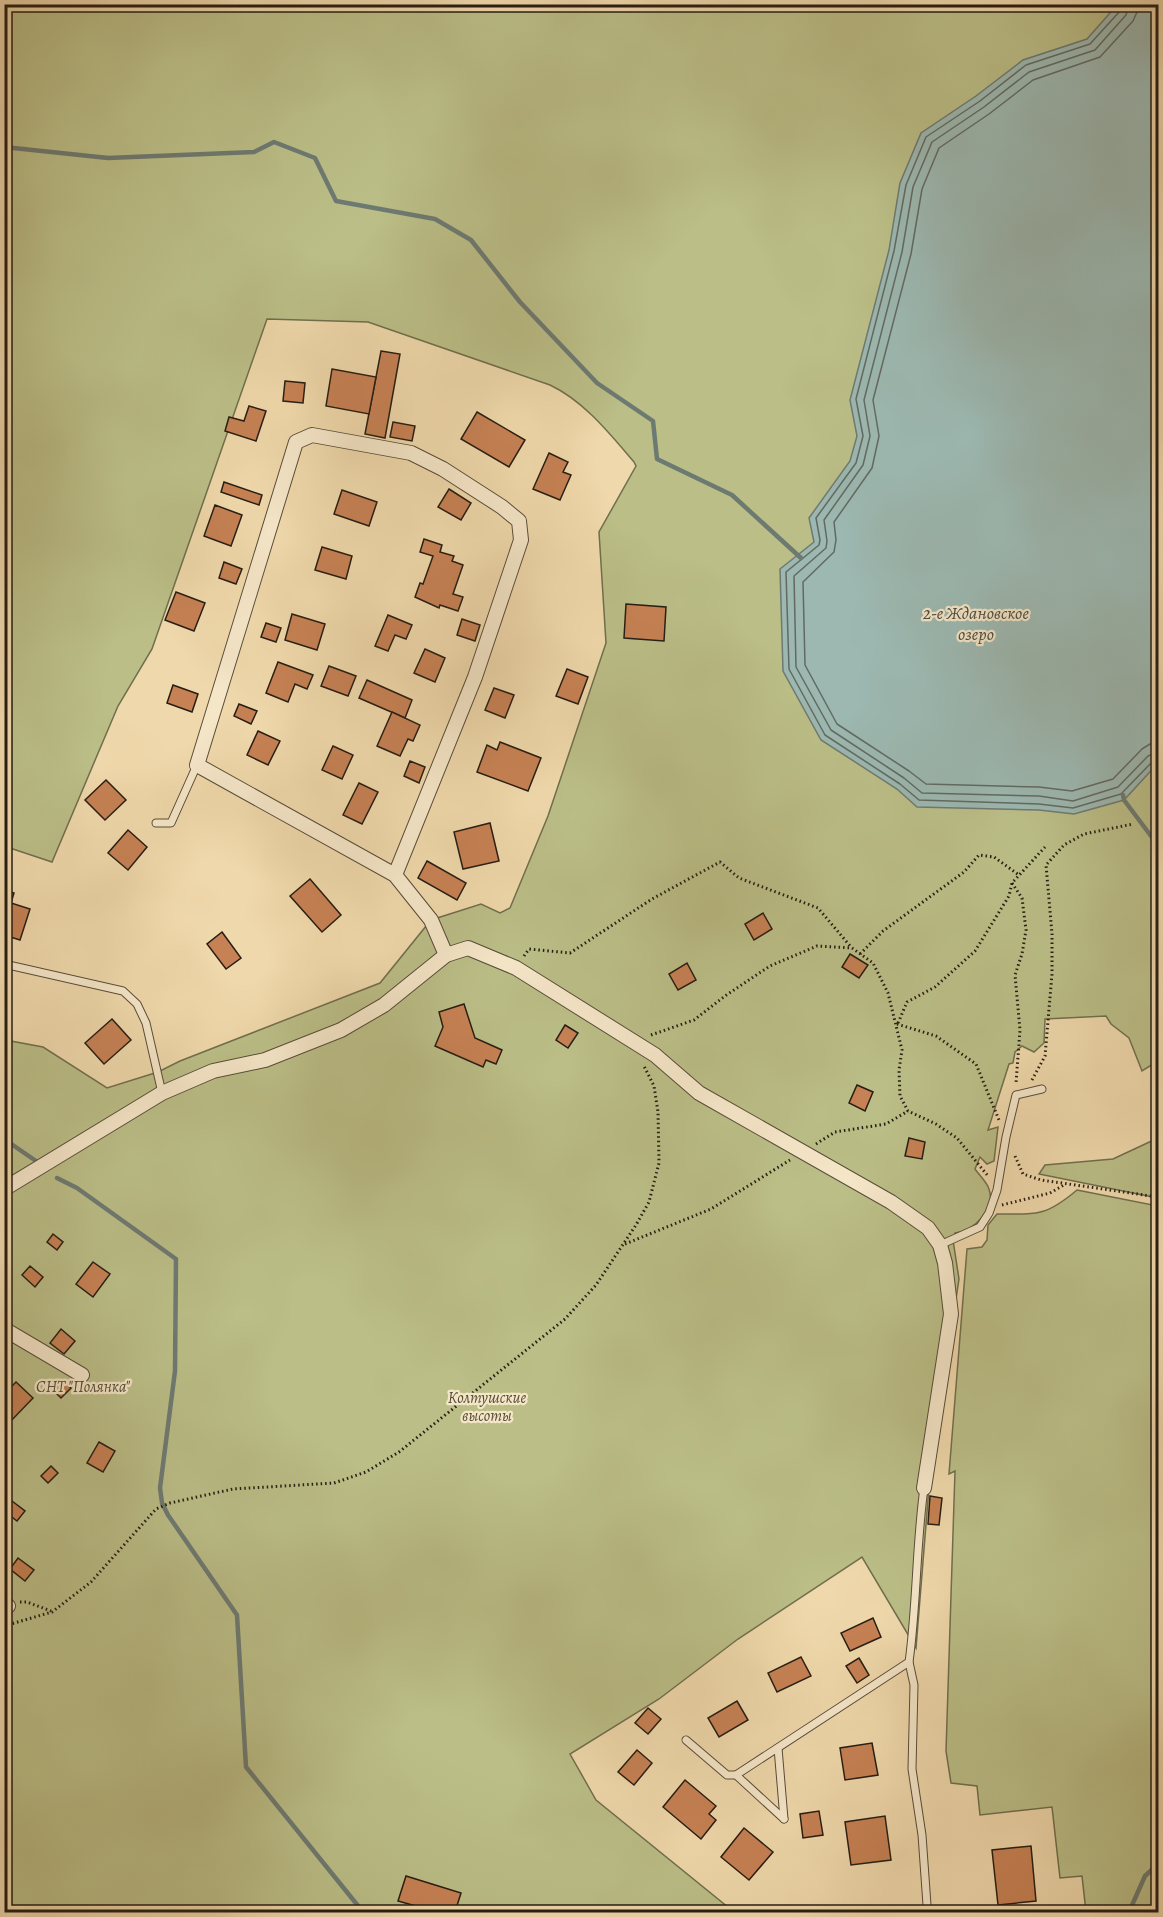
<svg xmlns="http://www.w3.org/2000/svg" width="1163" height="1917" viewBox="0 0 1163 1917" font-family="Alegreya,serif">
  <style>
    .green { fill: #bbbe87; stroke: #706e4d; stroke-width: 1.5 }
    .water { fill: #9cb8b1; stroke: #6d7a72; stroke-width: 1.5 }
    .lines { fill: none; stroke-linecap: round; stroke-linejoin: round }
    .shore { stroke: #616a62; stroke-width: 1.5 }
    .stream { stroke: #6d7a72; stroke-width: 4.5 }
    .building { fill: #c68154; stroke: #261d13; stroke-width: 1.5 }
    .service-casing { stroke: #584c39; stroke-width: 9 }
    .minor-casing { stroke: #584c39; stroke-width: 16 }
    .path { stroke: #261d13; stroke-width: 3; stroke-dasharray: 1.5 3; stroke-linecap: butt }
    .service { stroke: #f5e6c8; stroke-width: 7 }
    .minor { stroke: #f5e6c8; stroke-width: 14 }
    .labels { text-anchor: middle; stroke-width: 4.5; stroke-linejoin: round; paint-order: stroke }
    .park-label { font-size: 16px; font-style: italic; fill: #534d36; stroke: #f5e6c8 }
    .water-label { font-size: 18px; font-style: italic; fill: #494c42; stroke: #f5e6c8 }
  </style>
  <rect width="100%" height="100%" fill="#efd8ab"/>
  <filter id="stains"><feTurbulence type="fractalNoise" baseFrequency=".00333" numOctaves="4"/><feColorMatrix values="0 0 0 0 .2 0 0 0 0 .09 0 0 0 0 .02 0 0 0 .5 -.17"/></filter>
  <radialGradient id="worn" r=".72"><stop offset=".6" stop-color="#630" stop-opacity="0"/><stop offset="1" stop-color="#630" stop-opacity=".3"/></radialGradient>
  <g class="green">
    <path d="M4,5H1158V1061L1142,1071L1129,1038L1111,1024L1106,1016L1045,1019L1044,1043L1034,1052L1022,1046L1015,1052L1013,1063L1009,1064L988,1130L998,1127L994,1161L987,1164L980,1157L975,1169C979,1175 987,1182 989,1189C996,1209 974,1231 955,1233L953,1240L959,1279L931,1463L916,1648L862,1557L738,1639L659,1699L570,1754L596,1800L734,1912H5V1040L43,1047L107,1088L158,1072L180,1061L380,983L431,920L481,904L500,913L510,908L548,816L606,643L599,532L636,466L634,462C610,434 584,401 550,385L368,322L267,319L152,649L118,706L52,862L13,849L5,852Z"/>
    <polygon points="1158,1138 1158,1198 1039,1174 1045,1165 1113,1159"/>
    <path d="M1077,1190L1158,1206V1912H1086L1082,1876L1060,1878L1052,1807L980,1815L977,1786L951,1783L946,1751L955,1471L949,1474L967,1249L982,1247L987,1240L988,1225L997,1214C1037,1214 1045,1217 1077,1190Z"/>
  </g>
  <polygon class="water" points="1117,5 1158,5 1158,763 1124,800 1074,814 1039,810 917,807 897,789 821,740 783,671 780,569 814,542 809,518 850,461 857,436 850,400 889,250 900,183 921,133 976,96 1023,60 1087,39"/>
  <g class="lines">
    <g class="shore">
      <polyline points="1121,4 1120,11 1090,44 1026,65 980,101 926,137 906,185 894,251 856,399 863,436 856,463 816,518 820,540 819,545 786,572 789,669 825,735 900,784 919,800 1039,804 1073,808 1121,794 1152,762 1158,760"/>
      <polyline points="1129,4 1126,15 1095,50 1029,72 984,107 932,142 913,187 902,252 864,400 870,436 863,465 824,520 827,541 826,548 794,576 796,667 831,730 904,778 922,793 1039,796 1073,801 1118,787 1148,756 1158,752"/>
      <polyline points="1138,4 1137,12 1133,21 1100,57 1033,80 989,114 939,148 922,189 911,254 873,400 879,436 872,468 834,522 836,540 834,552 803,582 805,665 837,724 909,771 926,784 1039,787 1072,791 1113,779 1142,749 1150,744 1158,743"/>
    </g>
    <g class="stream">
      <polyline points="4,147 108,158 254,152 274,142 315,158 336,201 435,219 471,240 520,302 597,383 653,421 657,459 732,495 801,558"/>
      <polyline points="1123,795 1124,800 1157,844 1158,856"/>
      <polyline points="4,1139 36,1161"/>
      <polyline points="57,1178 77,1188 176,1259 175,1371 160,1488 162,1503 168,1515 237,1615 246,1767 363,1912"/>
      <polyline points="1129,1912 1145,1876 1158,1864"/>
    </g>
  </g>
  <g class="building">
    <polygon points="381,351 400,354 385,438 365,434"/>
    <polygon points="332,369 376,377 369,414 326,406"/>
    <polygon points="285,381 305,383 303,403 283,401"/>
    <polygon points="249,406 266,411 256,441 225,431 229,417 244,421"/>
    <polygon points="477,412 525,440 509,467 461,439"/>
    <polygon points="393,422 415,426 412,441 390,437"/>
    <polygon points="549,453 568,462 563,472 571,475 560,500 533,489"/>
    <polygon points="224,482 262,495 259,505 221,492"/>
    <polygon points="449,489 471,503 461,520 438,507"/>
    <polygon points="342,490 377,502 369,526 334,514"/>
    <polygon points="215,505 242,515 231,546 204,536"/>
    <polygon points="424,539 442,545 440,552 454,556 452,561 463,565 453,594 463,597 458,611 440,605 439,608 415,597 420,583 423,584 433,556 420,552"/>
    <polygon points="322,547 352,556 346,579 315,570"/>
    <polygon points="224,562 242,569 236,584 219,578"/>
    <polygon points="176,592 205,603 194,631 165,620"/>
    <polygon points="626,604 666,607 664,641 624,638"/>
    <polygon points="292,614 325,624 317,650 285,640"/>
    <polygon points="388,615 412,625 406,639 395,635 388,651 375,646"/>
    <polygon points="462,619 480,625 475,641 457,635"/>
    <polygon points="266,623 281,628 276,642 261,637"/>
    <polygon points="425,649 445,658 435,682 414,673"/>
    <polygon points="278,662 313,675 307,689 295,684 288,702 266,693"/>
    <polygon points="329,666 356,676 348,696 321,686"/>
    <polygon points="567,669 588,677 578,704 556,696"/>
    <polygon points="367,680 412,700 405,718 359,698"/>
    <polygon points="173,685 198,694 192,712 167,703"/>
    <polygon points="494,688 514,695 505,718 485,710"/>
    <polygon points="239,704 257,711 251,724 234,716"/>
    <polygon points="392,712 420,725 413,741 408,739 400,756 377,746"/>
    <polygon points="258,731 280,741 268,765 247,755"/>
    <polygon points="500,742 541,758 528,791 477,772 487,745 497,750"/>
    <polygon points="333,746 353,755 342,779 322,770"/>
    <polygon points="410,761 425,767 419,783 404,776"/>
    <polygon points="106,780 126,800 105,820 85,800"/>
    <polygon points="359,783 378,792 362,824 343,815"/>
    <polygon points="490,823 499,861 463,869 454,832"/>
    <polygon points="128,830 147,847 128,870 108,853"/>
    <polygon points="427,861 466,883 457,900 418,878"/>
    <polygon points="310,879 341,915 322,932 290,896"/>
    <polygon points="4,890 14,893 11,903 30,909 20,940 4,935"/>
    <polygon points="763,913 772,929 754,940 745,924"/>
    <polygon points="222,932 241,958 226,969 207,944"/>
    <polygon points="850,954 868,965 859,978 842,967"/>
    <polygon points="687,963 696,980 678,990 669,974"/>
    <polygon points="464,1004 475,1038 502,1050 496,1064 486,1060 483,1067 435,1046 443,1027 439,1012"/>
    <polygon points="112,1019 131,1040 104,1064 85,1043"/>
    <polygon points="565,1025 578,1033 568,1048 556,1040"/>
    <polygon points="857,1085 873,1092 865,1111 849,1103"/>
    <polygon points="909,1138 925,1142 922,1159 905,1156"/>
    <polygon points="53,1234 63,1242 57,1250 47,1242"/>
    <polygon points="93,1262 110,1274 93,1297 76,1284"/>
    <polygon points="30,1266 43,1277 35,1287 22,1275"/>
    <polygon points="61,1329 75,1341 64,1354 50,1343"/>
    <polygon points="62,1380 71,1388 61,1398 53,1390"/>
    <polygon points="16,1382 33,1398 8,1424 4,1420 4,1389 7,1391"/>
    <polygon points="99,1442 115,1451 103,1472 87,1463"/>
    <polygon points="51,1466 58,1473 48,1483 41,1476"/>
    <polygon points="930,1496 942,1498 939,1525 928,1524"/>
    <polygon points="12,1501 25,1511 17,1521 4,1511"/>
    <polygon points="18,1558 34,1570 25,1581 10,1569"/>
    <polygon points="873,1618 881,1637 850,1651 841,1633"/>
    <polygon points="801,1657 811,1676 777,1692 768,1673"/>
    <polygon points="859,1658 869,1675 857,1683 846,1666"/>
    <polygon points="737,1701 748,1720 719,1737 708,1718"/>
    <polygon points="648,1708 661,1719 648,1734 635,1723"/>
    <polygon points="872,1743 878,1775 845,1780 840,1748"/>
    <polygon points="637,1750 652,1763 634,1785 618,1772"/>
    <polygon points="685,1780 716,1806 709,1814 716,1820 701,1839 663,1807"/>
    <polygon points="819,1811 823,1835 803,1838 800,1814"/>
    <polygon points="885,1816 891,1860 851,1865 845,1822"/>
    <polygon points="744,1828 773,1852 749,1880 721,1857"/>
    <polygon points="1031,1846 1036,1901 998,1905 992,1850"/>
    <polygon points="406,1876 461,1893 455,1912 437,1912 398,1901"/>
  </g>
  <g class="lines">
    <g class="service-casing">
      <g id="service">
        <polyline points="156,823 171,823 197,765"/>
        <polyline points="4,964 123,991 137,1004 146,1023 162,1093"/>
        <polyline points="940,1245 980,1227 989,1213 997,1190 1006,1137 1016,1095 1042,1089"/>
        <polyline points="909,1662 914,1685 912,1769 922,1835 927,1905"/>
        <polyline points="686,1740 727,1775 736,1775"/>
        <polyline points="778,1748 784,1819"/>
        <path d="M784,1819L736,1775L909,1662C917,1604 916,1545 924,1488"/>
      </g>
    </g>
    <g class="minor-casing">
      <g id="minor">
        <polyline points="395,875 197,765 296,442 312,435 411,453 443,469 502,507 519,521 521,540 475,677 395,875 431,920 446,955"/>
        <polyline points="4,1189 162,1093 213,1071 265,1060 341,1030 384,1005 446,955 468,948 516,968 655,1055 699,1093 891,1202 928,1228 940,1245 945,1263 951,1314 924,1488"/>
        <polyline points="4,1329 82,1375"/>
        <polyline points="4,1605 8,1606"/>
      </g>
    </g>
    <g class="path">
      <polyline points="1012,883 1022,898 1026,930 1022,954 1015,975 1020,1030 1016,1083"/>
      <polyline points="860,954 883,931 964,872 979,855 994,857 1019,875"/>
      <polyline points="524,956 529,949 570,953 652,899 720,862 739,878 818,908 851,947"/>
      <polyline points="898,1023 907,1002 935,987 975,951 1009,896 1012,883 1045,847"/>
      <polyline points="897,1024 936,1036 976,1064 999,1120"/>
      <polyline points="651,1035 694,1020 725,996 770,966 817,946 852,948 873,963 888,993 902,1050 899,1070 900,1096 908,1111 936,1124 957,1138 988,1176"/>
      <polyline points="1032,1080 1045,1056 1052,974 1052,934 1046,865 1064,845 1084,834 1133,824"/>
      <polyline points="816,1144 835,1132 886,1124 908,1111"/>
      <polyline points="1015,1156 1023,1174 1041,1180 1158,1197"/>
      <polyline points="1002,1205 1050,1193 1064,1185"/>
      <polyline points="625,1244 711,1209 790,1160"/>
      <polyline points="20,1602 27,1602 51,1611"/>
      <polyline points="4,1626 52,1612 91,1582 156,1509 170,1503 233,1489 334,1483 366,1472 399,1452 565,1319 596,1285 636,1225 649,1202 659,1163 658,1112 654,1086 644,1066"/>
    </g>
    <use href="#service" class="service"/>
    <use href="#minor" class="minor"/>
  </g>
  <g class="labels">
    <g class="park-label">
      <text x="83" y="1392">СНТ "Полянка"</text>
      <text x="487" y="1403">Колтушские<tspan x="487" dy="18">высоты</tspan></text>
    </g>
    <g class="water-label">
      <text x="976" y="619">2-е Ждановское<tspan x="976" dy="21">озеро</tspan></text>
    </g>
  </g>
  <rect width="1163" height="1917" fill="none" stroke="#efd8ab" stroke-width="24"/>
  <rect x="6" y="6" width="1151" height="1905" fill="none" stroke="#261d13" stroke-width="3"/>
  <rect x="12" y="12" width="1139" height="1893" fill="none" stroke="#261d13" stroke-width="1.5"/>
  <rect width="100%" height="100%" filter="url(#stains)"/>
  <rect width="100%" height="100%" fill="url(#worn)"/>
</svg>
